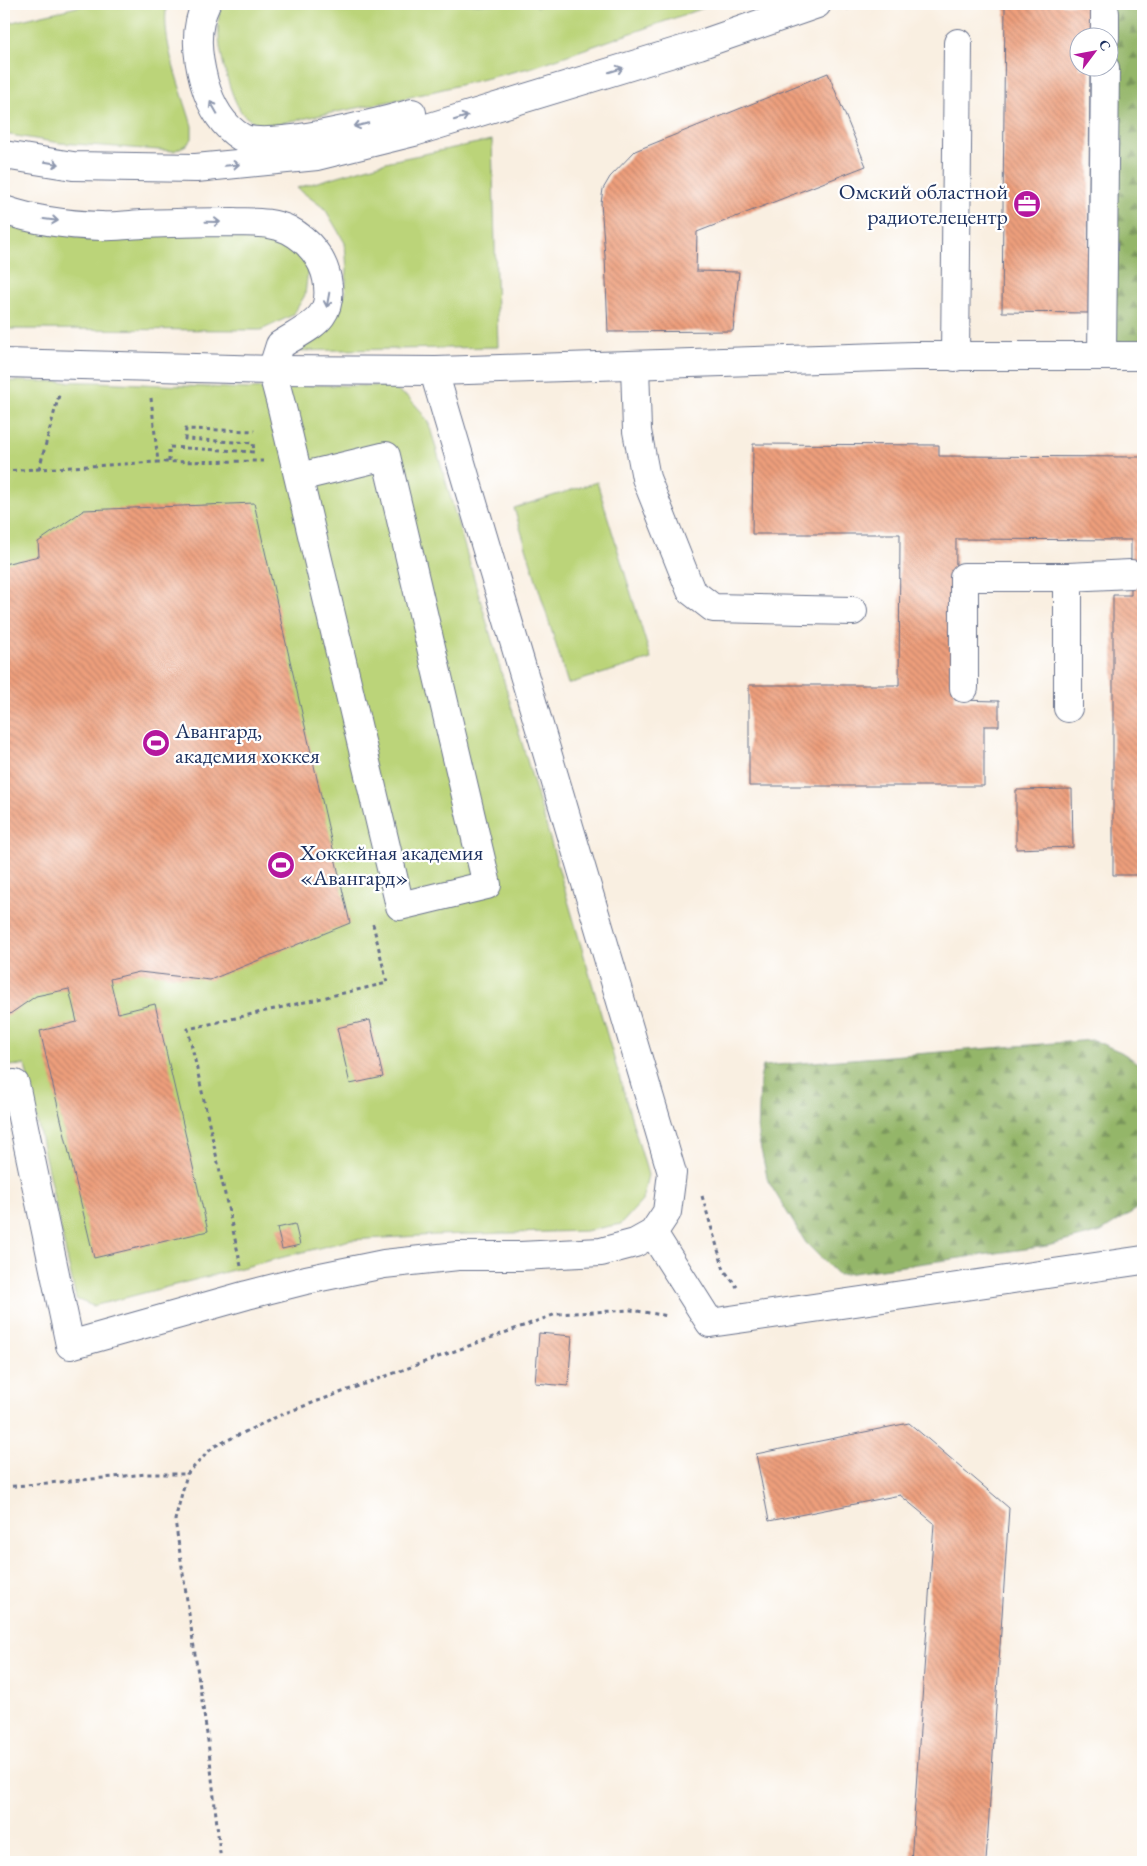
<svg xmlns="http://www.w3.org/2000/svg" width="1147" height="1866" viewBox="0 0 1147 1866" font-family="'EB Garamond',serif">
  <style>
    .green { fill: #bbd479; stroke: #6b826c }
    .forest { fill: url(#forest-firs); stroke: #587264 }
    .building { fill: url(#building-back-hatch) }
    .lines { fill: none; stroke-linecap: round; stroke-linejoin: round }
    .minor-casing { stroke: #69728c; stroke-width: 30 }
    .major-casing { stroke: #69728c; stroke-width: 30 }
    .path { stroke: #69728c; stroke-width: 3; stroke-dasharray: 4 4; stroke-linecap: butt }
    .minor { stroke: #fff; stroke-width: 28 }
    .major { stroke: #fff; stroke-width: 28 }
    .oneway { stroke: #8d97ae }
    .labels { text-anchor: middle; stroke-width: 4.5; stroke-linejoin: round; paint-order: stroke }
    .poi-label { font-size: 22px; fill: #1b2f5e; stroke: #fff; text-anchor: start }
  </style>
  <defs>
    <pattern id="forest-firs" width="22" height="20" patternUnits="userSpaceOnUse" patternTransform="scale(1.25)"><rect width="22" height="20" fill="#94b669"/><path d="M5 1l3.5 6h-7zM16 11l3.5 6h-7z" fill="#78945a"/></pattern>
    <pattern id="building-back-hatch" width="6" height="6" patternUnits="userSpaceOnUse" patternTransform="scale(1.25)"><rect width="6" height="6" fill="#ee9f7c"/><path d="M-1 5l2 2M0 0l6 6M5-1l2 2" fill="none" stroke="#c08269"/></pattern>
  </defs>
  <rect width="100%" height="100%" fill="#fff"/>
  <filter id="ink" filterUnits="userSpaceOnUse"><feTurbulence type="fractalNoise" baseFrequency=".02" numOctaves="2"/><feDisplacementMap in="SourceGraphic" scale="10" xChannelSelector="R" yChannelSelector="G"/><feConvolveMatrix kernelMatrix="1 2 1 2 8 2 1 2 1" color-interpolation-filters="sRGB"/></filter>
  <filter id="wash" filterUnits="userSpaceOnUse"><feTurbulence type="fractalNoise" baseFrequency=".0096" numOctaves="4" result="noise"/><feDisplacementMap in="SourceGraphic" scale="20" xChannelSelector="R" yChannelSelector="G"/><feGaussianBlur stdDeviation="1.12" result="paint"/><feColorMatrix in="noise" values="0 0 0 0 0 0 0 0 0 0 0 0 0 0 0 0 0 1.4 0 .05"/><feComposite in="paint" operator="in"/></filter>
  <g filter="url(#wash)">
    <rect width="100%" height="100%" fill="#f9efe1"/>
    <g class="green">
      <path d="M90,4H167C160,39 182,91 192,126V139L186,145L174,151L60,143L4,134V24Z"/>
      <path d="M222,4H537V7L543,4H715L533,67L402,99L266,126C256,123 246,120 240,110C227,89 211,26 222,4Z"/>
      <polygon points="492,140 498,347 292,351 329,322 345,294 347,270 345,243 325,209 297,188 390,161"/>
      <polygon points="4,226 92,239 266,230 297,244 308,269 305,295 293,315 261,330 4,329"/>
      <polygon points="4,381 97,382 249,389 317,385 381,386 395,390 408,397 420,410 429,424 648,1175 642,1201 621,1224 585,1231 435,1235 350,1240 93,1306 76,1299 25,1065 4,1066"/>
      <polygon points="597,482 651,659 568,684 514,508"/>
    </g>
    <g class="forest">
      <polygon points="1094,4 1143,4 1143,345 1098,346 1110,38 1095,37"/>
      <polygon points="1093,1040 1121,1052 1143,1066 1143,1205 1101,1232 1047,1246 838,1275 806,1243 768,1181 758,1136 760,1079 763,1066"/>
    </g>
    <g id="blocks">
      <g class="building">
        <polygon points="1005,4 1091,5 1090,38 1080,38 1080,68 1090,68 1088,313 1002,312"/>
        <polygon points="828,73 866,166 697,232 696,271 739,272 733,331 608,332 605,256 601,203 603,189 610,177 635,151"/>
        <polygon points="753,444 939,445 939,456 1143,457 1143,875 1113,875 1113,595 1131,595 1131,540 956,539 955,700 999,701 999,726 984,726 984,786 749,786 749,685 899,685 900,534 752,534"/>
        <polygon points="254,503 350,923 210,980 139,972 110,979 118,1013 155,1004 208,1231 94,1258 40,1031 77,1022 69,989 36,996 4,1018 4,564 39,556 38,542 84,510"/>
        <polygon points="1072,789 1073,847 1016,849 1016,790"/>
        <polygon points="370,1020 383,1077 350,1084 337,1028"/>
        <polygon points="295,1224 300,1245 282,1249 277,1228"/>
        <polygon points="539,1333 572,1336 568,1386 535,1383"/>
        <polygon points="909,1423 1009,1508 986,1862 911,1862 934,1523 900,1495 769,1521 756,1454"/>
      </g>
    </g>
  </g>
  <g filter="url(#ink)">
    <use href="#blocks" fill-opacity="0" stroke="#69728c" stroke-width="1"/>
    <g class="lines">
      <g class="minor-casing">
        <g id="minor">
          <polyline points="1105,38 1105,13"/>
          <path d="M4,210C33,220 69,225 101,226C114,227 128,225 142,224C172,223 203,222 233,222C252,223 271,221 289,230C308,240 323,258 327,279C335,320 309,326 280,345L272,370L282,408L400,906L487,885L386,456L299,477"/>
          <polyline points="1102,356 1105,68"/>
          <polyline points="955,357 958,43"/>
          <polyline points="4,363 272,370 436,371 913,356 1143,356"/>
          <polyline points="635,365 637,431 646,478 691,591 713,608 853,611"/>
          <polyline points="1068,577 1068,708"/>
          <polyline points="964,688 964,577 1068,577 1131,574"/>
          <polyline points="4,1085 15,1084 70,1345 247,1295 306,1280 384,1264 458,1256 520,1256 601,1252 635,1243 653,1233 667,1212 672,1173 437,382 436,371"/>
          <polyline points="653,1233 710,1323 1143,1260"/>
        </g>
      </g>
      <g class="major-casing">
        <g id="major">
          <path d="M206,4C194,29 197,55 204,82C210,103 221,125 241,137C263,152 384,122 412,113"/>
          <polyline points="4,155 73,166 196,168 317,156 414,132 699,45 817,4"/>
        </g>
      </g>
      <g class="path">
        <polyline points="847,9 860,4"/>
        <polyline points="151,398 158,462"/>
        <polyline points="169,462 169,447 254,452 253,443 185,439 186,429 255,431"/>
        <polyline points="39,469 59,395"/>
        <polyline points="4,471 158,462 263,461"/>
        <polyline points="702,1196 724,1270 737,1287"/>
        <polyline points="241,1266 188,1029 387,983 373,924"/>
        <polyline points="4,1487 147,1474 187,1474"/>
        <polyline points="221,1862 208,1741 175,1520 187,1474 213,1447 285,1413 556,1314 631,1310 669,1316"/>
      </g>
      <use href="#minor" class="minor"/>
      <use href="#major" class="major"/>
    </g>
    <defs><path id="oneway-shaft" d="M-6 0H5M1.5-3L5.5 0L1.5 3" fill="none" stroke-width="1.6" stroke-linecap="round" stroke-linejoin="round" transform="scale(1.25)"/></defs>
    <g class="oneway">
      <use href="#oneway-shaft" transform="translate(616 70) rotate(-17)"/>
      <use href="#oneway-shaft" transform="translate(214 108) rotate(-120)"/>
      <use href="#oneway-shaft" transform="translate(461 118) rotate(-17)"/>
      <use href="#oneway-shaft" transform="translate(361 125) rotate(167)"/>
      <use href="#oneway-shaft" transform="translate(52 163) rotate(9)"/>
      <use href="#oneway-shaft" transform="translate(232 165) rotate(-5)"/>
      <use href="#oneway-shaft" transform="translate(51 220) rotate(7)"/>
      <use href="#oneway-shaft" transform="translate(213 222) rotate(1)"/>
      <use href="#oneway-shaft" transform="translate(328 300) rotate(100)"/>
    </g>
  </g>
  <defs>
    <g id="office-disc" transform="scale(1.4375)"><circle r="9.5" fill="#b5179e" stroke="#fff"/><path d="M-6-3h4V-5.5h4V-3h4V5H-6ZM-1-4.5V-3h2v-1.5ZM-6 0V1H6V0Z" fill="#fff"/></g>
    <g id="stadium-disc" transform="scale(1.4375)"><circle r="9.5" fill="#b5179e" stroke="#fff"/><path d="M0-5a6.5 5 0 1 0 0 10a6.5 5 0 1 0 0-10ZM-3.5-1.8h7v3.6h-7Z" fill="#fff"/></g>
  </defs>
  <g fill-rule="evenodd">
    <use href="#office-disc" x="1027" y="204"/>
    <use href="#stadium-disc" x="156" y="743"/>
    <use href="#stadium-disc" x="281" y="865"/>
  </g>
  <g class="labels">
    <g class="poi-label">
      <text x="1008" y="199" text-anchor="end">Омский областной<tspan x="1008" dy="25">радиотелецентр</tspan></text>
      <text x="175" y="738">Авангард,<tspan x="175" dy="25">академия хоккея</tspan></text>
      <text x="300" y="860">Хоккейная академия<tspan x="300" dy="25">«Авангард»</tspan></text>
    </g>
  </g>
  <rect width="1147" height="1866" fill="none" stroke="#fff" stroke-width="20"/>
  <g transform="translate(1094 52) rotate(58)"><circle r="24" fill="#ffffff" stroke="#a4acbf"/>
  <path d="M0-4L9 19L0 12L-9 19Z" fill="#b5179e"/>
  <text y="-8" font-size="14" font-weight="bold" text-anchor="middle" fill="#1b2f5e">С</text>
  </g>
</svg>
